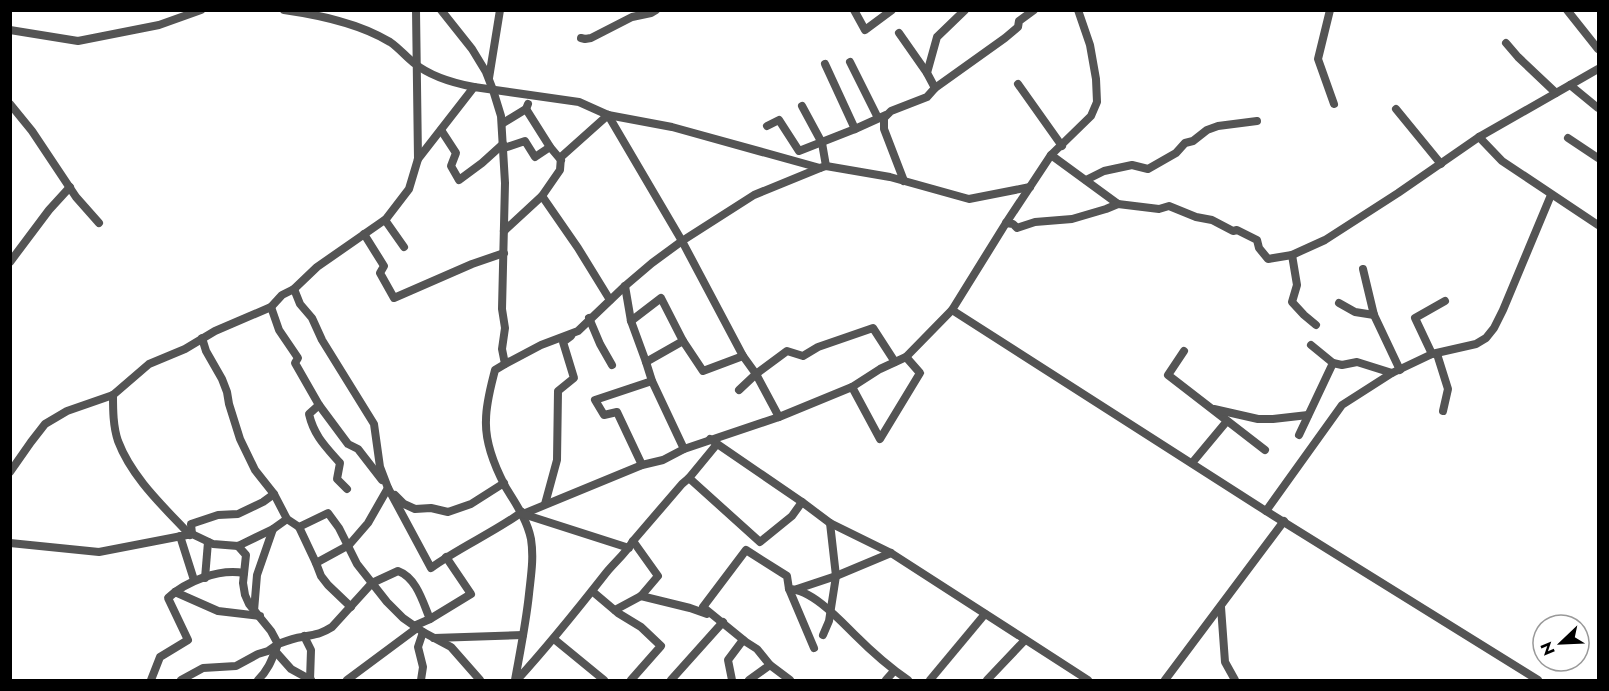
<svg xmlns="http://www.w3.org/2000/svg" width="1609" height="691" viewBox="0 0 1609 691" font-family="Jost,sans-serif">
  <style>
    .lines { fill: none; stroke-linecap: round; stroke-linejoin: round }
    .street { stroke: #545454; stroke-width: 8 }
  </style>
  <rect width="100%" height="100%" fill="#fff"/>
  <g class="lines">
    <g class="street">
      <path d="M284,10C319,15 359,23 390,42C399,48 406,57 414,63C431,77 453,83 474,87"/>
      <path d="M441,10L472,49L486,72L493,90L501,116L505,183L502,309L505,328L502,349L505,364L495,370C491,386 486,403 486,420C485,441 495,467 505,486C515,503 527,519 531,539C534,558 531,575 529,594C526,623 520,652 515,680"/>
      <polyline points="854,10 865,30 892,10"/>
      <polyline points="1078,10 1090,45 1096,79 1097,102 1091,116 1051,155 1006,223 952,310 1266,511 1538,680"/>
      <polyline points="1330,10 1318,59 1334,104"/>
      <polyline points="1567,10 1598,49"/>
      <polyline points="10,30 78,41 159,25 201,10"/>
      <polyline points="899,33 927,73"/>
      <polyline points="581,38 585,39 591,38 632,17 651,13 656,10"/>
      <polyline points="1506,43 1518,57 1556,93"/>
      <polyline points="850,62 878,118"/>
      <polyline points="825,64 855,129 886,115"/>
      <polyline points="489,78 500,10"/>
      <polyline points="1018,84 1062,146"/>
      <polyline points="1570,85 1598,108"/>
      <polyline points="935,88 1005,38 1018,27 1019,21 1034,10"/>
      <polyline points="10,104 32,131 76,197 99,223"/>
      <polyline points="802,106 822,143 826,166"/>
      <polyline points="526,109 550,147 561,160"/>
      <polyline points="1396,109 1441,164"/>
      <polyline points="608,115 682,241 743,356 756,374 779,417"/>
      <polyline points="503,123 526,109 528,104"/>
      <polyline points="767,126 779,120 799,151 855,129"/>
      <polyline points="441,130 456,153 451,166 459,180 482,163 503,144"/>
      <polyline points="1479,137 1502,161 1598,225"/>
      <polyline points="1568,138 1598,158"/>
      <polyline points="504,148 525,141 535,157 550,147"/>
      <polyline points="1051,155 1118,204 1159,209 1169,206 1196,217 1212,220 1233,231 1237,230 1257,240 1259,248 1268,259 1292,255 1325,240 1398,193 1479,137 1598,69"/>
      <polyline points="418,159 474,87 579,102 608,115 672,127 820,168 826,166 890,177 969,199 1030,187"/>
      <polyline points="1086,180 1104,171 1132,165 1148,169 1176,153 1185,143 1193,141 1207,130 1218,126 1257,121"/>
      <polyline points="904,181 884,129 884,118 891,111 927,97 935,88 927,73 937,37 965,10"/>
      <polyline points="542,196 578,248 610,300"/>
      <polyline points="385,220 404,247"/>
      <polyline points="1006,223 1013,224 1017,228 1035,222 1072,219 1106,209 1118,204"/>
      <polyline points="504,231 542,196 560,170 561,157 608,115"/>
      <polyline points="364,234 384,266 380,273 394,298 472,264 504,253"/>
      <polyline points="1292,255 1297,285 1292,302 1304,315 1316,325"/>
      <polyline points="10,262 49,210 70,187"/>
      <polyline points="1363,269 1374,315 1400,370"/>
      <polyline points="625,286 631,321 646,362 652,381 684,449"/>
      <path d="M294,289L300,304L312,318L322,340L374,424L380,467L388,488L431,568C460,547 493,533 522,512"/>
      <polyline points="1339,303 1355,312 1374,315"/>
      <polyline points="271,307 279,330 298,358 295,363 319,405 348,444 358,449 382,480"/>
      <polyline points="589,318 600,344 612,365"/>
      <polyline points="631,321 661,298 683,341 703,371 743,356"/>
      <polyline points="202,338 206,351 222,379 227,392 229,404 240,439 255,470 274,494 287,519 299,527 328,513 339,528 357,564 387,602 403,618 423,632 451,647 480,680"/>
      <polyline points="1184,351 1168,375 1265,450"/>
      <polyline points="1432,354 1415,318 1445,301"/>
      <polyline points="1437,354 1448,389 1443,411"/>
      <polyline points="646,362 683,341"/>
      <polyline points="1333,363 1342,365 1357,362 1392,373"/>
      <polyline points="505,364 541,345 578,331 625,286 652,263 682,241 754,195 820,168"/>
      <polyline points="852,387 880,439 920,373 906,357"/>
      <polyline points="739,390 756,374 787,351 803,356 818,347 873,328 895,362"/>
      <path d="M113,395C113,410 113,426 118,441C132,478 164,507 190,535"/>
      <path d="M319,405L309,414C314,436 326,447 340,463L337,479L347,489"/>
      <polyline points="1214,409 1258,419 1273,419 1308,415"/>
      <polyline points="1299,435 1333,363 1311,345"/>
      <polyline points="710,439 802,502 830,523 891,553 1088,680"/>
      <polyline points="1192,463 1227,421"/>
      <polyline points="642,465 617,412 604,415 595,400 652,381"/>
      <polyline points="10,472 31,442 45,424 67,411 113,395 149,364 185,349 215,331 271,307 282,295 294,289 317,267 386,219 409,189 418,159 416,10"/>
      <polyline points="689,478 760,542 792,516 802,502"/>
      <polyline points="395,495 404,504 415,509 431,508 448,512 471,504 504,483"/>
      <polyline points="545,504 557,460 558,391 574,378 563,342 571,336"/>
      <polyline points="1266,511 1342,405 1392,373 1432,354 1476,344 1486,338 1494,328 1503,310 1551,195"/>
      <polyline points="523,514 642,465 663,460 684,449 779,417 852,387 880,369 906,357 952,310"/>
      <polyline points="523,514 629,548"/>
      <polyline points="299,527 316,563 321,576 328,585 351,607"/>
      <polyline points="192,534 191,524 218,515 238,514 263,502 274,494"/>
      <polyline points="180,536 194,580"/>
      <polyline points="10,543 99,552 192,534 213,544 238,546 273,529 287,519"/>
      <polyline points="316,563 349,545 368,523 388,488"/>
      <polyline points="205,578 208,542"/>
      <polyline points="789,589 814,648"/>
      <polyline points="797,589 836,576 891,553"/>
      <polyline points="592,591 618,613 641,627 661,646 631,680"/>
      <polyline points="175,592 218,611 260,616"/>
      <polyline points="641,596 690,608 707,614"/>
      <polyline points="1221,607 1225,662 1235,680"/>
      <polyline points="615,610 641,596 658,576 633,541"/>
      <polyline points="254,611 257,575 273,529"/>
      <polyline points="430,619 471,594 446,557"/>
      <polyline points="823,635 829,621 836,576 830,523"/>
      <polyline points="304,636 311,650 310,680"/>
      <polyline points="434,638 523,635"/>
      <polyline points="554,639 604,680"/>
      <polyline points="275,651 291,669 311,680"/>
      <path d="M151,680L160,657L188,640L168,598C185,582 219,568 244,573"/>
      <polyline points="181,680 203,668 236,666 258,654 268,651 278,644 271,631 249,604 245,595 243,583 246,555 238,546"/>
      <path d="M258,680C269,669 272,659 278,644C286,641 294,638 302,637C316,634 319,635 332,627L372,583L398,571C417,578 423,603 430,619L414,626"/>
      <polyline points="347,680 417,628"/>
      <polyline points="421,680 423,667 418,647 423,632"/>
      <path d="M517,680C548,646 577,610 606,573C615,562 626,553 633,541L682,484L689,478L717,444"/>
      <polyline points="671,680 723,622"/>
      <polyline points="732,680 728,660 743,640"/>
      <polyline points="749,680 770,665"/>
      <path d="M790,680L770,665L757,649L746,642L703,607L746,550L787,576L789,589C811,589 839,619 854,634C871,651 889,667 908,680"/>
      <polyline points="886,680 894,671"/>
      <polyline points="930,680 985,614"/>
      <polyline points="987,680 1025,640"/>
      <polyline points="1165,680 1284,521"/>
    </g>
  </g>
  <rect width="1609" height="691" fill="none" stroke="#000000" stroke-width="24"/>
  <g transform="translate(1561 643) rotate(247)"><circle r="28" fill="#ffffff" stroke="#999999" stroke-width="1.5"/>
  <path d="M0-4.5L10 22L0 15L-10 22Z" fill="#000000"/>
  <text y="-9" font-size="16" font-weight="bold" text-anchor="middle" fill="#000000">N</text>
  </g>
</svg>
